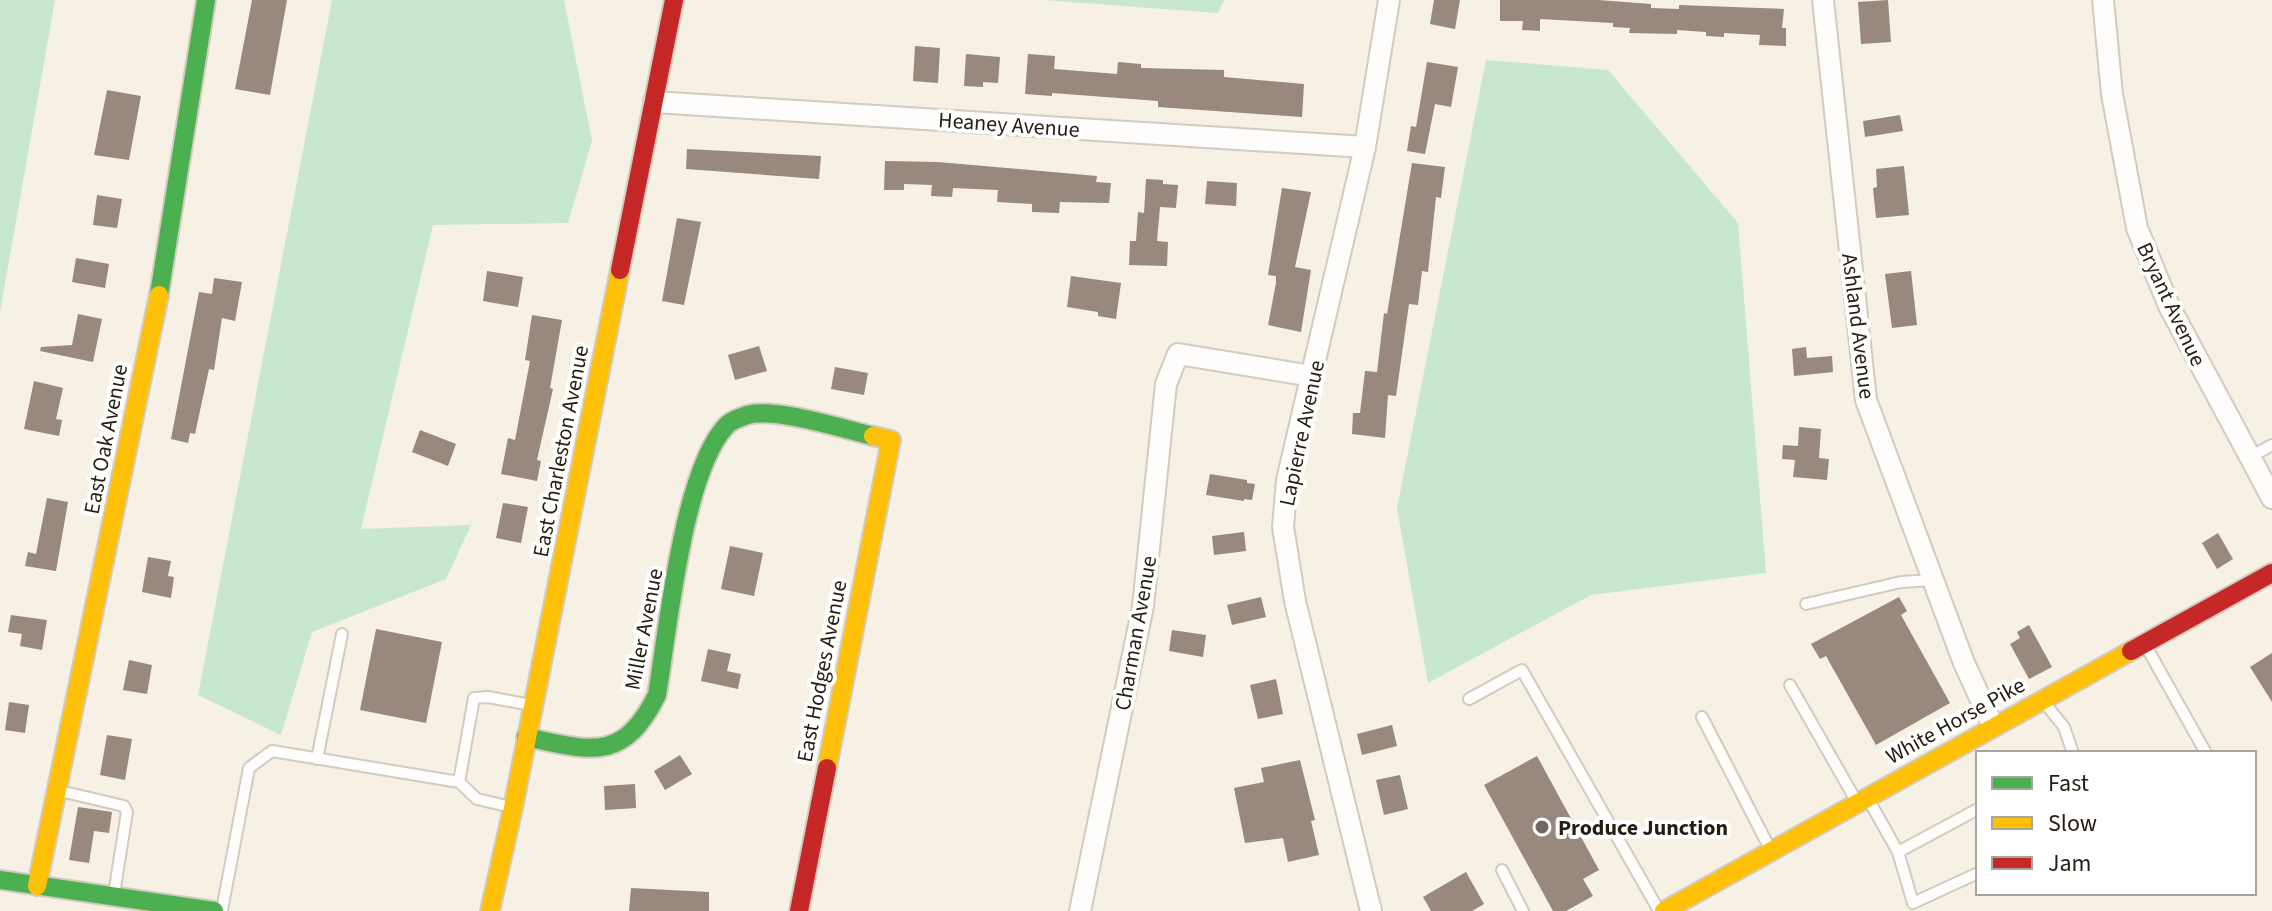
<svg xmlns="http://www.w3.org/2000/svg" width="2272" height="911" viewBox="0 0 2272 911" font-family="'Source Sans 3',sans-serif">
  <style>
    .green { fill: #c8e7d1 }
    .building { fill: #98887e }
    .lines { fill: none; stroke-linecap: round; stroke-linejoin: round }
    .lane-casing { stroke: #d1cbc0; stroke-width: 14 }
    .street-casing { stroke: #d1cbc0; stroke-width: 24 }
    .fast-casing { stroke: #d1cbc0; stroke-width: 22 }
    .slow-casing { stroke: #d1cbc0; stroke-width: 22 }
    .jam-casing { stroke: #d1cbc0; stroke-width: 22 }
    .lane { stroke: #fefdfb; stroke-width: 10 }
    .street { stroke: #fefdfb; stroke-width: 20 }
    .fast { stroke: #4caf50; stroke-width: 18 }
    .slow { stroke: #ffc107; stroke-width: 18 }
    .jam { stroke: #c62828; stroke-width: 18 }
    .poi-dot { fill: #6e675c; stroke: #fff; stroke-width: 3 }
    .labels { text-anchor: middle; stroke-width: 8; stroke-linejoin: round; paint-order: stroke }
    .street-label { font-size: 22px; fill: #241d12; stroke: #fff }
    .poi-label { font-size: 22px; font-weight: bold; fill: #241d12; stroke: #fff; text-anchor: start }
  </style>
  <rect width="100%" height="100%" fill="#f6f0e5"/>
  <g class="green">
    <polygon points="0,0 55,0 0,312"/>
    <polygon points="332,0 564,0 592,141 568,223 433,225 361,529 471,525 446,579 312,632 281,735 198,695"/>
    <polygon points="1043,0 1224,0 1218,13"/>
    <polygon points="1486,60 1608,70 1738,223 1766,573 1591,595 1428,683 1397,508"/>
  </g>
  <g class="building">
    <polygon points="252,0 287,0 270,95 235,89"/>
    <polygon points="1434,0 1460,0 1455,29 1430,24"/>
    <polygon points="1500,0 1598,0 1651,4 1651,8 1679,9 1679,5 1784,9 1782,28 1786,28 1786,46 1759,45 1760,35 1724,33 1724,37 1706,36 1706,32 1677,30 1677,34 1629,33 1630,28 1613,27 1613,23 1540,19 1540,31 1522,30 1523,21 1500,21"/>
    <polygon points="1888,0 1891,42 1861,44 1858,2"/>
    <polygon points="915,46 940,48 938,83 913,81"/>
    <polygon points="966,54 1000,57 998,83 983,82 983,87 964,86"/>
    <polygon points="1028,54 1055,56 1054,69 1117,74 1118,62 1141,64 1141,68 1224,70 1224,77 1304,84 1302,117 1158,107 1158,101 1052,93 1052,96 1025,94"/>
    <polygon points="1427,62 1458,67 1451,107 1435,104 1425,154 1407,151 1411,126 1416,127"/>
    <polygon points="107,90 141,96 129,160 94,155"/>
    <polygon points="1900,115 1903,131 1865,137 1863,121"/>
    <polygon points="687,149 821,156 819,179 686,169"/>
    <polygon points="885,161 938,162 1097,176 1096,182 1111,183 1109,203 1060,202 1059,213 1032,212 1032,204 997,202 998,190 953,188 952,197 931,196 932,185 904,184 904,190 884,190"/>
    <polygon points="1412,163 1445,167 1441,198 1436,197 1428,272 1422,271 1418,305 1409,304 1396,396 1388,395 1385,438 1352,434 1353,413 1360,413 1365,371 1377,372 1384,313 1387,314"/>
    <polygon points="1904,166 1909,215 1876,218 1873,188 1877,187 1876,169"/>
    <polygon points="1146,179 1163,180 1163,184 1178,185 1176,208 1160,207 1157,241 1168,242 1167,266 1129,265 1130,241 1136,241 1138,212 1144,213"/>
    <polygon points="1207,181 1237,183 1236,206 1205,204"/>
    <polygon points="1282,188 1311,192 1295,267 1311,270 1301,332 1268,325 1276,283 1276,276 1268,275"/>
    <polygon points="97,195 122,199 117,228 93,225"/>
    <polygon points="677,218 701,222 684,305 662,301"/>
    <polygon points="76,258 109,264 105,288 72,282"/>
    <polygon points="487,271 523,277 518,307 483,301"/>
    <polygon points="1911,271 1917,325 1892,328 1885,274"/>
    <polygon points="1071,276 1121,283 1116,319 1098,316 1098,312 1067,307"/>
    <polygon points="214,278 242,282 235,321 222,318 214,370 209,369 195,434 190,433 188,443 171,439 199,292 212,294"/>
    <polygon points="78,314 102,319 93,362 40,351 41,347 72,345"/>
    <polygon points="532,315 562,320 550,388 553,389 537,460 541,461 537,481 501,474 508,438 515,440 530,361 525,360"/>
    <polygon points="759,346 767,371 735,380 728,355"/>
    <polygon points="1806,347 1807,358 1832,356 1833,372 1794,376 1792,349"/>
    <polygon points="835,367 868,373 864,395 831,389"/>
    <polygon points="34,381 63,388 56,419 62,420 59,436 24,429"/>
    <polygon points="1799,427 1821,429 1819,458 1829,459 1827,480 1793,477 1795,460 1782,459 1783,445 1798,446"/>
    <polygon points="420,430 456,444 448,466 412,452"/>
    <polygon points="1210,474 1247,480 1247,483 1255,484 1252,500 1244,499 1244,501 1206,495"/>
    <polygon points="47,498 68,502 56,571 25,566 28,552 36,554"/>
    <polygon points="503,503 528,507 521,543 496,538"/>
    <polygon points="1244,532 1246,551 1214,555 1212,536"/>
    <polygon points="2218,533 2233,559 2217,569 2202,543"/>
    <polygon points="730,546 763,553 754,596 721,589"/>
    <polygon points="148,557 171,561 168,576 174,577 171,598 142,592"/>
    <polygon points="1261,597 1266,617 1232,625 1227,605"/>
    <polygon points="1899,597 1907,611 1901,615 1950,703 1876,745 1826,656 1820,659 1811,644"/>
    <polygon points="11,615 47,620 42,650 20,646 22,634 8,632"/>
    <polygon points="2029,625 2052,667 2029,679 2010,644 2020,638 2017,632"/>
    <polygon points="376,629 442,642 426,723 360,710"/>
    <polygon points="1172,630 1206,635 1203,657 1169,651"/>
    <polygon points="708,649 731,654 727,671 741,674 738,689 701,681"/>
    <polygon points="2272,653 2272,702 2250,667"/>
    <polygon points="129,660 152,665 147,694 123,690"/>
    <polygon points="1276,679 1283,714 1258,719 1250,685"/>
    <polygon points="9,702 29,705 25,733 5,730"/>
    <polygon points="1392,725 1397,746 1362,755 1357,734"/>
    <polygon points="107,735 132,739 125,780 100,775"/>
    <polygon points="680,755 692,774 665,790 654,771"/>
    <polygon points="1537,756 1599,870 1583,879 1593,896 1566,911 1553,911 1484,785"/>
    <polygon points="1300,760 1315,820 1311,821 1319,855 1288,862 1283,838 1245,843 1234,788 1264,782 1261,768"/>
    <polygon points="1400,775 1408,809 1384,815 1376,780"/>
    <polygon points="635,784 636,808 605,810 604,786"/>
    <polygon points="78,807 112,812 109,833 94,831 89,863 69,860"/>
    <polygon points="1466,872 1484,904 1472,911 1431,911 1423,897"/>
    <polygon points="631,888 709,892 709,911 629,911"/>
  </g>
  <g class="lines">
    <g class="lane-casing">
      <g id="lane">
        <polyline points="2250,457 2272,445"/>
        <polyline points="1806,604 1901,582 1933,580"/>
        <polyline points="2147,648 2206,753"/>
        <polyline points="1790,685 1854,797"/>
        <polyline points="1469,699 1522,670 1658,909"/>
        <polyline points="2048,707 2064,727 2073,753"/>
        <polyline points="1702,717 1768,845"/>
        <polyline points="317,759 342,634"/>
        <polyline points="459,782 474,698 488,697 531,705"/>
        <polyline points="60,791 124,806 127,812 114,894"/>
        <polyline points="1871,804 1898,852 1978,809"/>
        <polyline points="1898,852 1913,903 1978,873"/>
        <polyline points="1502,870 1523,911"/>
        <polyline points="222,910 249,768 272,751 459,782 477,799 511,807"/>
      </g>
    </g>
    <g class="street-casing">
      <g id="street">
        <polyline points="1823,0 1866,400 1964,663 1993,726"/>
        <polyline points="2103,0 2112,94 2137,228 2169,306 2272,498"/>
        <polyline points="654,102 1365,147"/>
        <polyline points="1080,911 1143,606 1166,384 1178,354 1312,376"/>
        <polyline points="1371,911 1295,601 1283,527 1287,480 1365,147 1389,0"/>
      </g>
    </g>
    <g class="fast-casing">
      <g id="fast">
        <polyline points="159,295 206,0"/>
        <path d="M526,737C591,751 623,763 657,695C668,629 683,472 726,426C731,420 740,418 747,415C775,407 843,429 873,436"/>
        <polyline points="0,880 214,911"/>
      </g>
    </g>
    <g class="slow-casing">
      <g id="slow">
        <polyline points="827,768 891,440 873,436"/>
        <polyline points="37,886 159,295"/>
        <polyline points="490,911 513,808 620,270"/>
        <polyline points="1664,911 2131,651"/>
      </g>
    </g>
    <g class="jam-casing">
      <g id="jam">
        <polyline points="620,270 674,0"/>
        <polyline points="2131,651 2272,573"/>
        <polyline points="799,911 827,768"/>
      </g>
    </g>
    <use href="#lane" class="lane"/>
    <use href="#street" class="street"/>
    <use href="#fast" class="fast"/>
    <use href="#slow" class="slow"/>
    <use href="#jam" class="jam"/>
  </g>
  <circle class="poi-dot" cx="1542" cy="827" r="8"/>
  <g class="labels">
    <g class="street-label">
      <text transform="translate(1009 124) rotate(4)" y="8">Heaney Avenue</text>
      <text transform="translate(2172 304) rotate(65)" y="8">Bryant Avenue</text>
      <text transform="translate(1859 326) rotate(83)" y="8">Ashland Avenue</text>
      <text transform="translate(1301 433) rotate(-78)" y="8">Lapierre Avenue</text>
      <text transform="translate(105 439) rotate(-79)" y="8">East Oak Avenue</text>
      <text transform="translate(560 451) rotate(-79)" y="8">East Charleston Avenue</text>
      <text transform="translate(643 629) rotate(-79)" y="8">Miller Avenue</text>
      <text transform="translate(1135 633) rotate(-80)" y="8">Charman Avenue</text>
      <text transform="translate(821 671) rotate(-79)" y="8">East Hodges Avenue</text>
      <text transform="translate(1955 720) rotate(-29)" y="8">White Horse Pike</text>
    </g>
    <g class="poi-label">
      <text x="1558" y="835">Produce Junction</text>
    </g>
  </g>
  <rect x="1976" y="751" width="280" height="144" fill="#ffffff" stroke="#a7a5a0" stroke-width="2"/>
  <rect x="1992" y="777" width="40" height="12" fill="#4caf50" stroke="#a7a5a0" stroke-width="2"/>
  <text x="2048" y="791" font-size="24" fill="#241d12">Fast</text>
  <rect x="1992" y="817" width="40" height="12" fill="#ffc107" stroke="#a7a5a0" stroke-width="2"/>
  <text x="2048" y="831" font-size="24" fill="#241d12">Slow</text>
  <rect x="1992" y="857" width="40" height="12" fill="#c62828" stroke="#a7a5a0" stroke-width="2"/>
  <text x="2048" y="871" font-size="24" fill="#241d12">Jam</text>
</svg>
